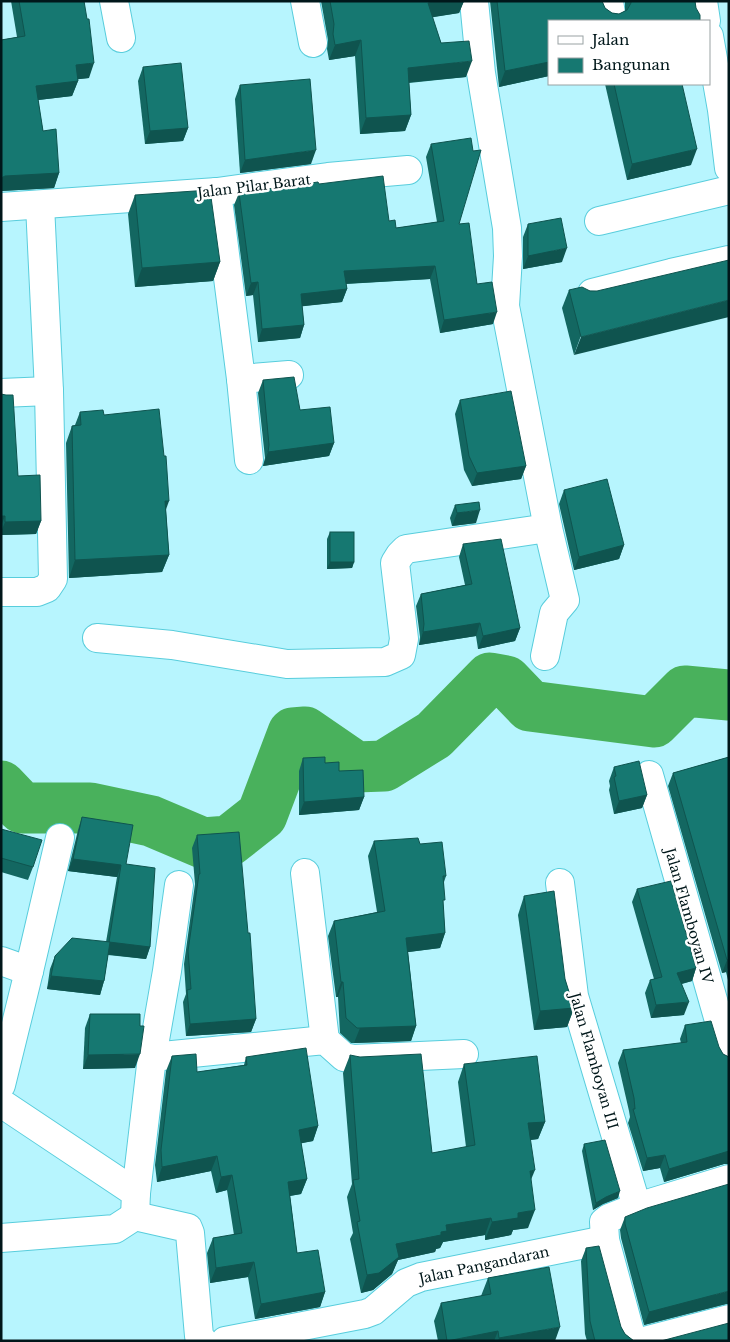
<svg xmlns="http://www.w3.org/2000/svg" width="730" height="1342" viewBox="0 0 730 1342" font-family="'Libre Baskerville',serif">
  <rect width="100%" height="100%" fill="#b7f5fe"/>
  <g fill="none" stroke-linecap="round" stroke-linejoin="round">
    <!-- river -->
    <polyline stroke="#49b15c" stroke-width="51" points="1,786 22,808 90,808 151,821 203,843 229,841 262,815 293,733 305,732 356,767 384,766 434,735 490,678 506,681 530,706 654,722 685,691 729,695"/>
    <defs>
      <g id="minor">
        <polyline points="114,1 121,38"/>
        <polyline points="305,1 313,43"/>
        <polyline points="474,1 481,73 507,228 508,256 505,306 548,528 565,600 554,613 545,656"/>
        <polyline points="609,1 611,14"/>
        <polyline points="703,1 706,21"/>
        <polyline points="709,36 722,110 729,168"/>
        <polyline points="217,192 241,379 249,460"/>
        <polyline points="1,207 217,192 328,177 408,170"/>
        <polyline points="599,221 729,190"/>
        <polyline points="592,293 671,273 729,260"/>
        <polyline points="241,379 289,375"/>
        <polyline points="1,393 49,391"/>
        <polyline points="1,592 37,592 47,588 53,579 49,391 40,205"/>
        <polyline points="97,638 172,645 287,664 385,662 401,655 404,639 395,563 400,555 406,549 548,528"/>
        <polyline points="649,775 729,1056"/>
        <polyline points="305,873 325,1040"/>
        <polyline points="560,883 574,996 637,1207"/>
        <polyline points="1,961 29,971 1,1085"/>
        <polyline points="29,971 60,838"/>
        <polyline points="152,1057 325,1040 344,1057 353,1059 464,1054"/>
        <polyline points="1,1103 136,1193 135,1216"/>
        <polyline points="136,1193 152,1057 167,971 179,885"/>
        <polyline points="135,1216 188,1228 190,1233 199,1336 203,1341"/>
        <polyline points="1,1238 115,1229 135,1216"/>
        <polyline points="225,1341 365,1314 373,1311 406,1283 421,1277 605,1240"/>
        <polyline points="636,1341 631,1336 605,1240 604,1222 609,1218 637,1207 729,1179"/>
        <polyline points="644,1341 729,1319"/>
      </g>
    </defs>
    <!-- minor casing -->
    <use href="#minor" stroke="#58cddc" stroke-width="30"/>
    <!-- minor -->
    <use href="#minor" stroke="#fff" stroke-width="28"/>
  </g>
  <!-- wall -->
  <g fill="#136761">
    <polygon points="11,1 84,1 89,78 78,79 78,81 72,96 38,100 43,131 59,173 54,188 1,191 1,40 17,37"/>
    <polygon points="321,1 464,1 459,13 432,17 441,43 466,77 409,83 411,115 405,131 360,134 355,56 329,60 327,49 328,40"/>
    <polygon points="490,1 602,1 605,8 612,13 619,14 625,11 625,1 695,1 696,8 549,21 549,76 499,87"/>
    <polygon points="143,67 188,128 183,141 145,144 138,81"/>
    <polygon points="605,84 682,84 691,165 627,180"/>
    <polygon points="240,85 311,164 240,173 235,99"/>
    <polygon points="431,144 459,224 477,284 493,324 440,333 430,279 346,284 347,289 342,302 302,306 304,325 300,338 258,342 253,295 246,296 234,205 239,193 319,184 389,221 396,228 437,222 426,157"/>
    <polygon points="135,195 220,262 213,281 135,287 128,214"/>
    <polygon points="528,224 562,262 523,269 523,237"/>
    <polygon points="569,290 597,291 574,355 562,308"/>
    <polygon points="263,380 300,410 334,443 329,456 263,466 265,458 258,393"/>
    <polygon points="1,394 18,476 41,521 36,534 1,535"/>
    <polygon points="460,400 526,466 521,479 472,486 464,470 455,414"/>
    <polygon points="80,412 104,415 166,511 169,555 162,572 69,578 66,443 72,426 75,425"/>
    <polygon points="564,490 624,545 619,559 574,570 559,504"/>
    <polygon points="455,505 476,523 452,526 450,518"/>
    <polygon points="330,532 354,562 352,568 327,569 327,539"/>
    <polygon points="463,544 520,628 515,641 478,649 476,636 419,645 420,637 416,606 421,594 465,585 459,557"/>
    <polygon points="729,757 729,984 726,972 722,973 668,786 673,773"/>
    <polygon points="303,758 325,763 339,771 364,797 359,810 299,815 299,771"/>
    <polygon points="614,767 647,795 642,808 614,814 609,790 610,786 609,781"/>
    <polygon points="82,817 126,864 150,947 146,959 108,955 104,981 100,995 47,989 50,969 55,956 106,942 117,877 68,871 78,830"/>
    <polygon points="1,829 33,867 28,880 1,872"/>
    <polygon points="197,835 256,1019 251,1032 186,1036 183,1002 186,994 184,964 195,884 192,848"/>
    <polygon points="374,841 420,844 446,876 444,882 443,904 445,933 440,948 408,952 416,1026 411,1041 354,1043 351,1043 340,1033 338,997 336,997 328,936 334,921 377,912 368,856"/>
    <polygon points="637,889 696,968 692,981 682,984 684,1015 651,1018 645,993 650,980 654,979 632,902"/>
    <polygon points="524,896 565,979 574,1008 567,1027 534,1030 518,915"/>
    <polygon points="90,1014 135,1068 83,1069 85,1028"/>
    <polygon points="685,1025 719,1047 723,1054 729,1057 729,1164 724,1164 664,1182 660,1168 643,1171 628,1123 630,1117 629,1111 618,1063 623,1050 681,1043 680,1039"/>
    <polygon points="350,1055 432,1153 466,1147 458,1082 464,1064 545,1122 538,1139 530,1140 531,1179 528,1228 513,1230 511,1235 485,1240 485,1235 443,1242 440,1248 436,1249 435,1252 398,1260 392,1274 373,1290 361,1293 350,1239 353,1233 347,1197 352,1184 343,1073"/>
    <polygon points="172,1056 197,1072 244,1065 246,1057 318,1126 313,1141 301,1143 307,1179 301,1194 290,1196 297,1253 325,1292 320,1307 255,1319 248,1277 210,1283 207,1253 213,1238 234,1235 227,1190 216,1193 211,1171 157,1182 155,1165 166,1071"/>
    <polygon points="584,1144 618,1198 603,1204 593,1210 582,1151"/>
    <polygon points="625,1217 726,1304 644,1325 621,1238 620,1230"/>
    <polygon points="586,1248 621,1327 625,1334 634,1341 587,1341 585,1334 581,1261"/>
    <polygon points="488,1278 555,1341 438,1341 434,1321 441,1303 481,1296"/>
  </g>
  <!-- shaded-wall -->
  <g fill="#0f544f">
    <polygon points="440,1 464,1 459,13 422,19 428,3"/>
    <polygon points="361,40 355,56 329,60 335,45"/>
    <polygon points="472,61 466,77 402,83 408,68"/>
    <polygon points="549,62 549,76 499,87 505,71"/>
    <polygon points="94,63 89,78 71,80 76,65"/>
    <polygon points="78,81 72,96 30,101 36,86"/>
    <polygon points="411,115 405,131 360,134 366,118"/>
    <polygon points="188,128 183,141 145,144 150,131"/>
    <polygon points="697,149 691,165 627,180 632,164"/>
    <polygon points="316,150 311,164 240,173 245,160"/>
    <polygon points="59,173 54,188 1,191 1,178 5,176"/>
    <polygon points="567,248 562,262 523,269 528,256"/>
    <polygon points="220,262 213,281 135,287 142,268"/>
    <polygon points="435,266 430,279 340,284 344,271"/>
    <polygon points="258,282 253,295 246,296 251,283"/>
    <polygon points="347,289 342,302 296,307 301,294"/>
    <polygon points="729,300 729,317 574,355 581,337"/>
    <polygon points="497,312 493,324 440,333 444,320"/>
    <polygon points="304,325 300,338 258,342 262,329"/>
    <polygon points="334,443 329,456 263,466 268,452"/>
    <polygon points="526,466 521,479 472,486 477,473"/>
    <polygon points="165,501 169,501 163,518"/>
    <polygon points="480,510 476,523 452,526 457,513"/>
    <polygon points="1,516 5,516 1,526"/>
    <polygon points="41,521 36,534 1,535 1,532 5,522"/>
    <polygon points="624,545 619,559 574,570 579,557"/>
    <polygon points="169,555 162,572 69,578 75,560"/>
    <polygon points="330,562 354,562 352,568 327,569"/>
    <polygon points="480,623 476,636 419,645 423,632"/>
    <polygon points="520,628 515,641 478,649 483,636"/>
    <polygon points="647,795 642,808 614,814 619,801"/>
    <polygon points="364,797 359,810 299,815 304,802"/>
    <polygon points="73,859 121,865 117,877 68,871"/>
    <polygon points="445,933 440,948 401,953 406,938"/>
    <polygon points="109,942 150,947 146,959 104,954"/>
    <polygon points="729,959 729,965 726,972 722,973 727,960"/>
    <polygon points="696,968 692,981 672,986 677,973"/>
    <polygon points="51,976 104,981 100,995 47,989"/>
    <polygon points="341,982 343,982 338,997 336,997"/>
    <polygon points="689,1002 684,1015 651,1018 656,1005"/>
    <polygon points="574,1008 567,1027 534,1030 540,1011"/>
    <polygon points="256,1019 251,1032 186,1036 190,1024"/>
    <polygon points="416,1026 411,1041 354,1043 360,1028"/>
    <polygon points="140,1054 135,1068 83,1069 88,1055"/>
    <polygon points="545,1122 538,1139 522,1141 528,1123"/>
    <polygon points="318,1126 313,1141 293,1145 299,1130"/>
    <polygon points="729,1151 729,1164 724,1164 664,1182 669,1169"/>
    <polygon points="665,1155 660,1168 643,1171 647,1158"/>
    <polygon points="217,1156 211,1171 157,1182 162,1167"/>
    <polygon points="535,1170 528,1187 530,1171"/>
    <polygon points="232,1175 227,1190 216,1193 221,1177"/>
    <polygon points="307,1179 301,1194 283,1197 288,1182"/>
    <polygon points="620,1191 618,1198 603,1204 593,1210 596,1203 606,1197"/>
    <polygon points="535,1210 528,1228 513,1230 511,1235 485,1240 492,1222 518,1213"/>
    <polygon points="491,1218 485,1235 443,1242 440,1248 436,1249 435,1252 398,1260 392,1274 373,1290 361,1293 367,1275 396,1244 441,1232 446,1225"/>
    <polygon points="254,1262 248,1277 210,1283 216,1268"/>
    <polygon points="729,1291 729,1304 726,1304 644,1325 649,1312"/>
    <polygon points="325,1292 320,1307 255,1319 261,1304"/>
    <polygon points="560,1327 555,1341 498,1341 499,1338"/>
    <polygon points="498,1331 494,1341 448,1341"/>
  </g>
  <!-- building -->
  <g fill="#167871" stroke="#0f544f">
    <polygon points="19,1 84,1 87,19 89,19 94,63 76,65 78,81 36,86 43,131 56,129 59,173 5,176 1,178 1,40 25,36"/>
    <polygon points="330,1 440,1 428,3 441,43 469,41 472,61 408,68 411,115 366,118 361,40 335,45 333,34 334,24"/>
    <polygon points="497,1 602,1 605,8 612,13 619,14 627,10 631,3 631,1 695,1 696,8 700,15 700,21 549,21 549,62 505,71"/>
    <polygon points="181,63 188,128 150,131 143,67"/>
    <polygon points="310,79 316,150 245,160 240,85"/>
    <polygon points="614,84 682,84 697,149 632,164"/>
    <polygon points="471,138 473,151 481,150 459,224 469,223 477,284 492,282 497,312 444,320 435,266 344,271 347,289 301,294 304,325 262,329 258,282 251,283 239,193 318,182 319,184 383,176 389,221 395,220 396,228 444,221 431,144"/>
    <polygon points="210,190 220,262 142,268 135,195"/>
    <polygon points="561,218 567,248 528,256 528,224"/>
    <polygon points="729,260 729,300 581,337 569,290 582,287 590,291 597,291"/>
    <polygon points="294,377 300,410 330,407 334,443 268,452 269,445 263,380"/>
    <polygon points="511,391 526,466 477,473 469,456 460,400"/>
    <polygon points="1,394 6,395 13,395 18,476 40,475 41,521 5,522 5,516 1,516"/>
    <polygon points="159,409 164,456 166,456 169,501 165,501 169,555 75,560 72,426 81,425 80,412 103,410 104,415"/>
    <polygon points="607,479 624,545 579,557 564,490"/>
    <polygon points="479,502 480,510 457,513 455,505"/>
    <rect x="330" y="532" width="24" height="30"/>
    <polygon points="501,539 520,628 483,636 480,623 423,632 424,624 421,594 472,584 463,544"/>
    <polygon points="325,757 325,763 339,762 339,771 363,770 364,797 304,802 303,758"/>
    <polygon points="729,757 729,959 727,960 673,773"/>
    <polygon points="639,761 647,795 619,801 614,777 616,776 614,767"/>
    <polygon points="82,817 133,825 126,864 155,868 150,947 109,942 121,865 73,859"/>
    <polygon points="1,829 42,840 33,867 1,858"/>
    <polygon points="239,832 248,933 250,933 256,1019 190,1024 187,990 191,989 188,951 199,874 200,874 197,835"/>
    <polygon points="418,838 420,844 442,842 446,876 443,876 445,900 443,900 445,933 406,938 416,1026 360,1028 357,1028 346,1018 343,982 341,982 334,921 385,911 374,841"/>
    <polygon points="671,881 696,968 677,973 689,1002 656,1005 650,980 662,977 637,889"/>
    <polygon points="554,891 565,979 574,1008 540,1011 524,896"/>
    <polygon points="72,938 110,942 104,981 51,976 55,956"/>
    <polygon points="90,1014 140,1014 140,1026 144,1026 140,1054 88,1055"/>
    <polygon points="711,1021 719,1047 723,1054 729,1057 729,1151 669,1169 665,1155 647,1158 633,1109 635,1109 634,1098 623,1050 687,1042 685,1025"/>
    <polygon points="306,1048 318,1126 299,1130 307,1179 288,1182 297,1253 318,1250 325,1292 261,1304 254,1262 216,1268 213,1238 242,1233 232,1175 221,1177 217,1156 162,1167 161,1150 172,1056 196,1054 197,1072 247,1065 246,1057"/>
    <polygon points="421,1054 432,1153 475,1145 464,1064 537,1056 545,1122 528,1123 535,1170 530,1171 535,1210 518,1213 518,1218 492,1222 491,1218 446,1225 447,1231 441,1232 441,1235 396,1244 399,1257 379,1273 367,1275 357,1222 360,1221 353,1180 359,1179 350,1055 360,1057"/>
    <polygon points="605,1140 620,1191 606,1197 596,1203 584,1144"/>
    <polygon points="729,1184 729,1291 649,1312 625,1224 625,1217 647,1208"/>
    <polygon points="599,1246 621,1327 625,1334 634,1341 595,1341 590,1321 586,1248"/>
    <polygon points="549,1267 560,1327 499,1338 498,1331 447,1341 441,1303 491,1294 488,1278"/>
    <polygon points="729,1323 729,1341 661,1341"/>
  </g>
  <g text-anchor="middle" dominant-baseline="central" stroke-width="5" stroke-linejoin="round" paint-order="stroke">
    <!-- street labels -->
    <g font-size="14" fill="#00171a" stroke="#fff">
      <text transform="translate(254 186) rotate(-7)">Jalan Pilar Barat</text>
      <text transform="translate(689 916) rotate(74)">Jalan Flamboyan IV</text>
      <text transform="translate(594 1061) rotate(74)">Jalan Flamboyan III</text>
      <text transform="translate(484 1265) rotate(-12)">Jalan Pangandaran</text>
    </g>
  </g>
  <!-- border -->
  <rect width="730" height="1342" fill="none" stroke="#00171a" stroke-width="5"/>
  <!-- legend -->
  <rect x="548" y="20" width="162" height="65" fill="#ffffff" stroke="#99a2a3"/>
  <rect x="558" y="36" width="25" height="8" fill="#ffffff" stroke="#99a2a3"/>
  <text x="592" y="45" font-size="15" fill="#00171a">Jalan</text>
  <rect x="558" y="58" width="25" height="15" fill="#167871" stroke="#99a2a3"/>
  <text x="592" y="70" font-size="15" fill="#00171a">Bangunan</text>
</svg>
